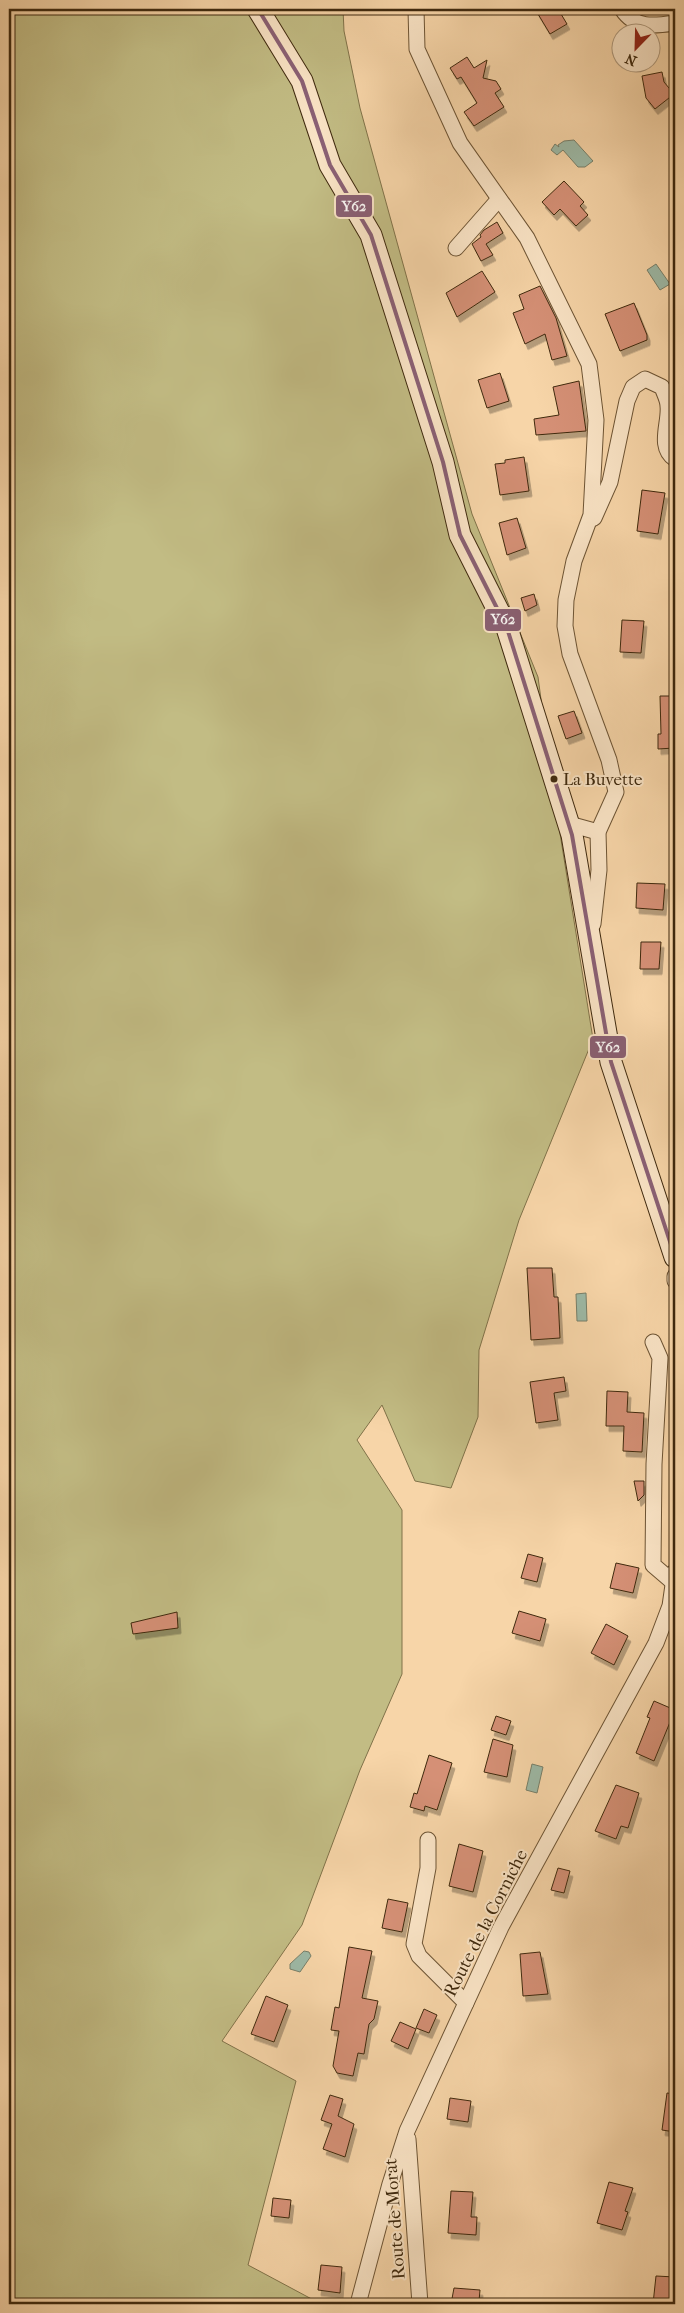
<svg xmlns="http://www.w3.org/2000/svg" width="684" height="2313" viewBox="0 0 684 2313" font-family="'IM FELL French Canon',serif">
  <defs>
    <filter id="shadow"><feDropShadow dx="3" dy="5.5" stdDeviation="0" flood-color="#0004"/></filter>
  </defs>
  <rect width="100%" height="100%" fill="#f7d5a8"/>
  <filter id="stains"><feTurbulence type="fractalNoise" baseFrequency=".004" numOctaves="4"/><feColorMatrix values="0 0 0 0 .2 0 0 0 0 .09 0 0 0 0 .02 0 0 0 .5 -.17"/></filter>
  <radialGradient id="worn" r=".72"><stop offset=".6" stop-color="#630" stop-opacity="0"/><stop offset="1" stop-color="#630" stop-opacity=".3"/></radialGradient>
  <!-- green -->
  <polygon fill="#c2bc84" stroke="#807249" points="9,9 343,9 344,31 360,108 472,514 538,677 554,796 593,1039 519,1220 479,1350 478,1417 451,1488 415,1481 382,1405 357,1440 402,1510 402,1674 360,1770 302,1925 222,2041 296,2081 248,2265 321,2304 9,2304"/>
  <!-- water -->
  <g fill="#9db9a6" stroke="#777f69">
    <polygon points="574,140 593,161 585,167 578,167 563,150 557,155 551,150 555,144 559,147 558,145 564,141"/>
    <polygon points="656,264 670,284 660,290 647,270"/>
    <polygon points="586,1293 587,1321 577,1321 576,1294"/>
    <polygon points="532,1764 543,1767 537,1793 526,1790"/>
    <polygon points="304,1951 309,1952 311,1956 300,1972 290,1969 290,1964"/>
  </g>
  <!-- building -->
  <g fill="#d59076" stroke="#3f290e" filter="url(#shadow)">
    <polygon points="535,9 558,9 567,24 550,34"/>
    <polygon points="467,57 474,68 487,60 483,78 496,81 501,89 495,93 504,107 474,126 464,112 477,103 461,77 457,79 450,68"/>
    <polygon points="662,72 664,82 674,94 655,109 646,98 642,76"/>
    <polygon points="564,181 584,202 580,206 588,215 576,226 560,209 554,215 542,202"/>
    <polygon points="497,222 503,233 486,244 493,255 481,261 472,244 481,237 480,235 484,230"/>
    <polygon points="482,271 495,292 457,317 446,293"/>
    <polygon points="540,286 556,318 567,356 552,360 545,334 525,344 513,313 524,309 519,295"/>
    <polygon points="634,303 647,335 647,340 620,351 605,314"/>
    <polygon points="500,373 509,401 487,408 478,380"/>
    <polygon points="579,381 586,431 536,435 534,419 559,415 553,387"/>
    <polygon points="524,457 529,491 500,495 495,464 505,463 505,460"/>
    <polygon points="642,490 665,493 658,534 637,531"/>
    <polygon points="517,518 526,548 507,555 499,523"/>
    <polygon points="534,594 537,605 525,611 521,598"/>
    <polygon points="622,620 644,621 641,653 620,652"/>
    <polygon points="660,696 675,696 674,748 658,749 658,734 661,734"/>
    <polygon points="574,711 582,733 566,739 558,716"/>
    <polygon points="637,883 665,884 663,910 636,908"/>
    <polygon points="641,942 661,942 659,969 640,969"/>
    <polygon points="527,1268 552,1268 554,1297 558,1297 560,1338 531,1340"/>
    <polygon points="564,1377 566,1391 554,1393 558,1420 536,1423 530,1382"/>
    <polygon points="607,1391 628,1392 627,1412 644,1413 642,1452 623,1451 624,1426 606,1426"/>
    <polygon points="634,1481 644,1481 644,1495 638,1501"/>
    <polygon points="528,1554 543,1558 537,1582 521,1578"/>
    <polygon points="616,1563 639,1568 633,1593 610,1588"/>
    <polygon points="519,1611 546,1619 540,1641 512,1633"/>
    <polygon points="177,1612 178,1628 133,1634 131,1623"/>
    <polygon points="606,1624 628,1636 614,1665 591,1653"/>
    <polygon points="654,1701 675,1710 654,1761 636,1753 650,1718 647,1717"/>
    <polygon points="496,1716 511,1721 506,1735 491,1730"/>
    <polygon points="493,1739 513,1745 507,1777 484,1772"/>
    <polygon points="429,1755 452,1763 437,1810 425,1806 424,1811 410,1807 414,1793 417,1794"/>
    <polygon points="616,1785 639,1793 628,1828 621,1826 616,1839 595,1831"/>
    <polygon points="459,1844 483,1851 473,1892 449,1886"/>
    <polygon points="558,1868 570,1871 564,1893 551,1890"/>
    <polygon points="388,1899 408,1903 402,1932 382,1928"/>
    <polygon points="349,1947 372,1951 362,1998 378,2001 374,2019 369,2024 364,2054 358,2053 353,2076 337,2073 333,2066 339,2031 331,2030 335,2007 339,2008"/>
    <polygon points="540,1952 548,1994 523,1996 520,1954"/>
    <polygon points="266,1996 288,2005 274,2042 251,2034"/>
    <polygon points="424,2009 437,2015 429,2033 416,2028"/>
    <polygon points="400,2022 416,2029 408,2049 391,2041"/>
    <polygon points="667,2093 675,2094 675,2132 662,2130"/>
    <polygon points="330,2095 343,2099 338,2116 354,2124 345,2157 323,2149 332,2124 321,2120"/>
    <polygon points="450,2098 471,2101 468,2122 447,2119"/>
    <polygon points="609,2182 633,2188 625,2211 628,2212 622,2230 597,2223"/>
    <polygon points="451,2191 473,2192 471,2217 477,2217 476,2235 448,2233"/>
    <polygon points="273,2198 291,2200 289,2218 271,2216"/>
    <polygon points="321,2265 342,2267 340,2293 318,2290"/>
    <polygon points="656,2276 675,2277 675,2294 671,2294 670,2304 653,2304"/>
    <polygon points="454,2288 480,2290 479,2301 476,2304 451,2304"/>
  </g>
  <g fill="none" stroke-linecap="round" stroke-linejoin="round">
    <defs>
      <g id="street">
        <polyline points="416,9 417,49 460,143 527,238 589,364 596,420 591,515 574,561 566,600 565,626 570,654 609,760 616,792 598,832 599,870 593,924"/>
        <path d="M622 9C635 29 654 26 675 23"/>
        <polyline points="456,248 499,199"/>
        <path d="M594 518 610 482 627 401 633 387 645 379 662 387C664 393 668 400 668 406 670 423 657 447 675 459"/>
        <polyline points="569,824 598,832"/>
        <polyline points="675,1276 675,1281"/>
        <polyline points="653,1342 660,1358 654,1464 653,1565 674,1583"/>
        <polyline points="428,1840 428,1868 414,1944 419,1956 466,2003"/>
        <polyline points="408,2139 420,2304"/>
        <polyline points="358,2304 390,2184 407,2131 501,1927 656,1643 670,1606 675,1571"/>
      </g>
      <polyline id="secondary" points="258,9 302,81 330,165 371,235 443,462 460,535 507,628 572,835 611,1062 675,1257"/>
    </defs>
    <!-- street casing -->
    <use href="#street" stroke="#6d5434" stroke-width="17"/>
    <!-- secondary casing -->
    <use href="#secondary" stroke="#3f290e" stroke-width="23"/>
    <!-- street -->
    <use href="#street" stroke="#fae4c6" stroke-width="15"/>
    <!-- secondary -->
    <use href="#secondary" stroke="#fae4c6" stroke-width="21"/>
    <defs>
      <polyline id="bus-1" points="258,9 302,81 330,165 371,235 443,462 460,535 507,628 572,835 611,1062 675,1257"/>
    </defs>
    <!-- bus-1 casing -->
    <use href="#bus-1" stroke="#fae4c6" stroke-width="8"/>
    <!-- bus-1 -->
    <use href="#bus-1" stroke="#8a6075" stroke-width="4"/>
  </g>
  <!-- markers -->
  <circle fill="#3f290e" stroke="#fae4c6" stroke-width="2" cx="554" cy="779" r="4.5"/>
  <g text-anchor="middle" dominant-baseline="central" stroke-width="4" stroke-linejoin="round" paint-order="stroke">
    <!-- bus labels -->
    <g font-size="17" fill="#3f290e" stroke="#fae4c6" text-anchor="start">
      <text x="563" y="779">La Buvette</text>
    </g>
    <!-- street labels -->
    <g font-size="18" fill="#3f290e" stroke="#fae4c6">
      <text transform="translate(486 1923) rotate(-63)">Route de la Corniche</text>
      <text transform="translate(395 2219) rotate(-94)">Route de Morat</text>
    </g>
  </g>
  <g stroke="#fae4c6" stroke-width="2">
    <rect x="335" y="194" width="38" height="24" rx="5" fill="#8a6075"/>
    <rect x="484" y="608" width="38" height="24" rx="5" fill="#8a6075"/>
    <rect x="589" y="1035" width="38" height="24" rx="5" fill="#8a6075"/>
  </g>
  <g font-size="14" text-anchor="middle" font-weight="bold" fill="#fff">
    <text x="354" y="211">Y62</text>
    <text x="503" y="624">Y62</text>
    <text x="608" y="1052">Y62</text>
  </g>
  <!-- margin -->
  <rect width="684" height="2313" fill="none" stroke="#f7d5a8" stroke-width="30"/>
  <rect x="10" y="10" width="664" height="2293" fill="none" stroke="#3f290e" stroke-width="2.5"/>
  <rect x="15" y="15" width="654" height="2283" fill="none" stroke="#3f290e"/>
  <!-- north arrow -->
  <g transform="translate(636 48) rotate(203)"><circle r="24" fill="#fae4c6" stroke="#af997c"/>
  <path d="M0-4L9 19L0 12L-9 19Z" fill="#8f2418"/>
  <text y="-8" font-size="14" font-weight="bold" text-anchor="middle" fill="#3f290e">N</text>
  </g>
  <rect width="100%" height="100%" filter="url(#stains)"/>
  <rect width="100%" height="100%" fill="url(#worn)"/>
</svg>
